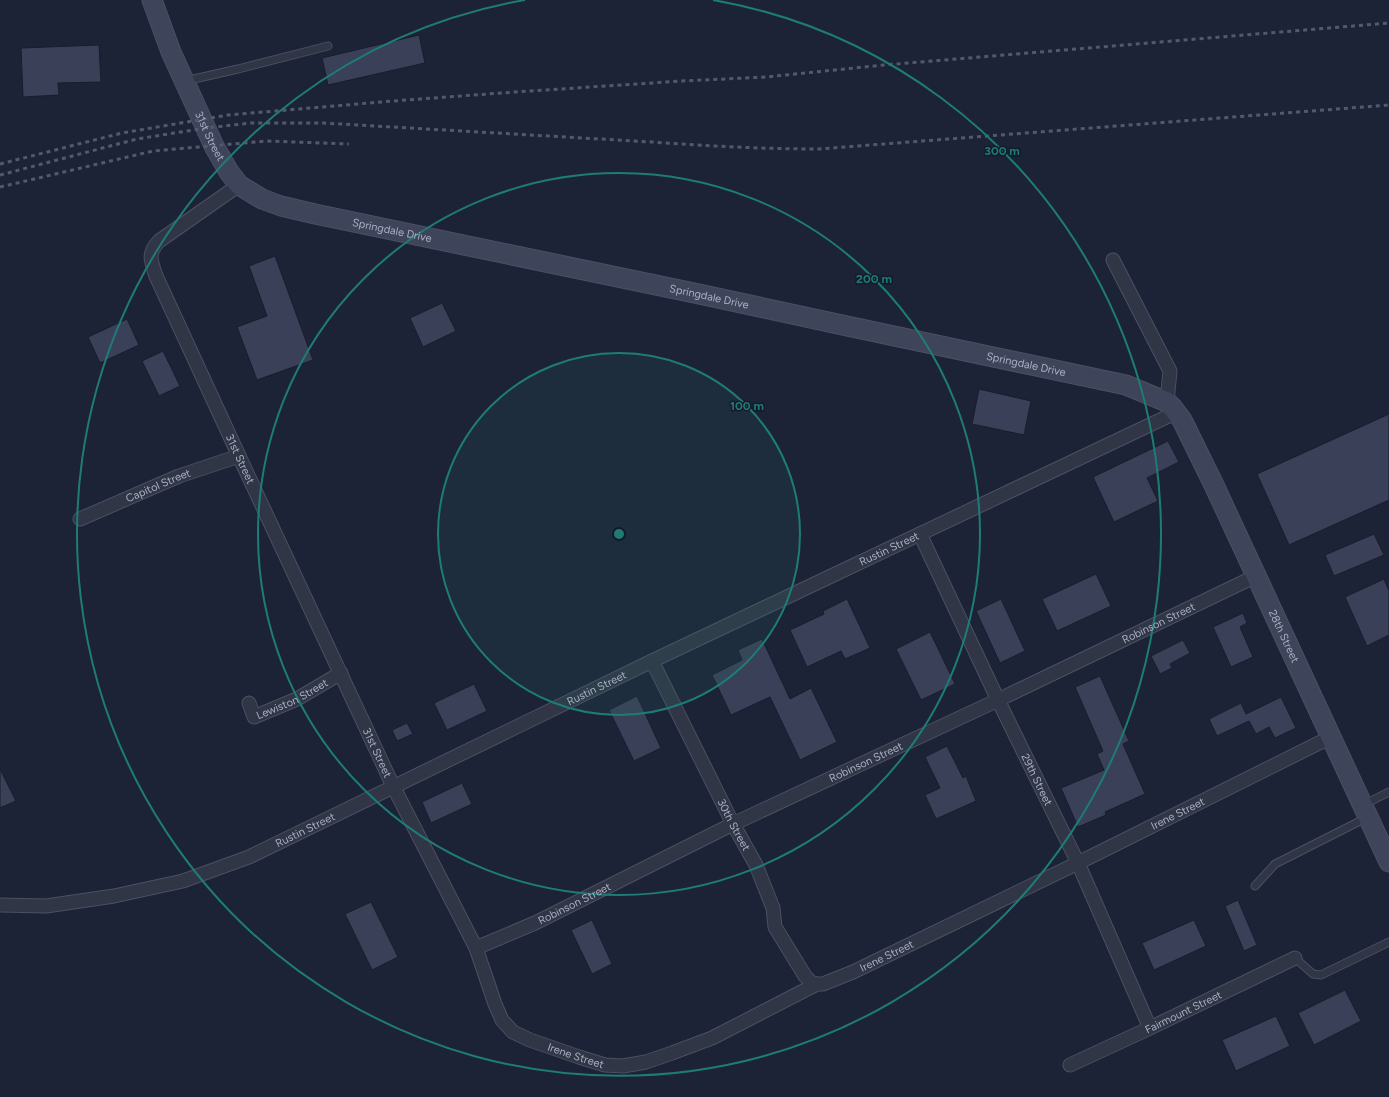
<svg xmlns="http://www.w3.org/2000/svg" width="1389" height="1097" viewBox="0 0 1389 1097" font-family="Figtree,sans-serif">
  <rect width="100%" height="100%" fill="#1d2336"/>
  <!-- building -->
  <g fill="#394057" stroke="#181d2d">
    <polygon points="419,35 425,63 328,85 322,58"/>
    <polygon points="99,45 101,82 58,83 59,95 23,97 21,48"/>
    <polygon points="275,256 313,360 257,380 237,327 267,316 249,266"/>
    <polygon points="442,303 456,331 423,347 410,318"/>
    <polygon points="127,319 139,345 100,363 88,337"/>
    <polygon points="163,351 180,386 159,396 142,361"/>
    <polygon points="979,389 1031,401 1024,435 972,424"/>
    <polygon points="1389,414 1389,500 1289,545 1257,474"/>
    <polygon points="1168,441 1179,462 1147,478 1158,501 1114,522 1093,477"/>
    <polygon points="1374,534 1384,555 1334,576 1325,555"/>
    <polygon points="1096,574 1111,606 1057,631 1042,599"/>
    <polygon points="1384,579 1389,591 1389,635 1367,646 1345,597"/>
    <polygon points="847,599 870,648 845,659 841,651 807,667 790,630 824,614 823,611"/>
    <polygon points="1001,599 1025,651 1000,663 976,611"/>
    <polygon points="1243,613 1247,623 1240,627 1253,657 1231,667 1213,627"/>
    <polygon points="930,632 955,684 921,700 896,649"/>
    <polygon points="762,639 790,699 811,688 837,742 800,760 770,697 731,715 712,675 742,660 738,650"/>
    <polygon points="1183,640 1190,653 1170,664 1172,668 1160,674 1151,656"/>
    <polygon points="1100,676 1129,741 1123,744 1145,794 1105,812 1106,815 1078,827 1061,788 1104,770 1097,754 1103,751 1075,687"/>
    <polygon points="474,684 487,711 447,730 434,703"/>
    <polygon points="637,696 661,748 634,761 609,710"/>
    <polygon points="1281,697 1296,728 1275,738 1269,727 1256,734 1249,721 1217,736 1209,719 1241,703 1246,714"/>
    <polygon points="407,723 413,734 397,741 392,730"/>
    <polygon points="947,746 963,778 966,776 976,801 936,819 925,795 940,788 925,757"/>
    <polygon points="0,769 16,801 0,808"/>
    <polygon points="462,783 472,804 431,823 422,802"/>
    <polygon points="1238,900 1257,945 1244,951 1225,906"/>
    <polygon points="371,902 398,957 372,970 345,914"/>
    <polygon points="592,920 612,964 592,974 571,930"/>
    <polygon points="1194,920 1206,946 1154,970 1142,943"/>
    <polygon points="1345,990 1361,1021 1314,1045 1298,1013"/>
    <polygon points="1276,1016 1290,1046 1236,1071 1222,1040"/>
  </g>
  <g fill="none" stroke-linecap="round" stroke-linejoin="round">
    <defs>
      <g id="lane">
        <polyline points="185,81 238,69 328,46"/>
        <polyline points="1363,805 1389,792"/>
        <polyline points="1255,886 1275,864 1368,817"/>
        <polyline points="1295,958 1313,974 1321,975 1389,942"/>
      </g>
      <g id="street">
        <path id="s1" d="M239 185 159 241C147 254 151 261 156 276L239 456 393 786 476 948 495 1004 502 1020 513 1032 530 1040 579 1057 605 1065 623 1066 646 1062 672 1053 712 1038 817 984H823L853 972 1078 863 1331 737"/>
        <polyline points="1113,260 1170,371 1167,402"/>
        <path id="s2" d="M80 519 179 476 239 456"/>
        <path id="s3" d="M920 534 998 700 1078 863 1150 1028"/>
        <path id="s4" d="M652 661 733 824 756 865 773 908 775 927 805 976 812 983 817 984"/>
        <path id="s5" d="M249 703 254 717 297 699 341 673"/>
        <path id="s6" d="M0 905 46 906 114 896 183 881 249 857 652 661 1177 412"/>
        <path id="s7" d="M476 948 535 923 733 824 998 700 1256 576"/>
        <path id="s8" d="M1070 1065 1150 1028 1295 958"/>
      </g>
      <g id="secondary">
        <path id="s9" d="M152 0 171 52 214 146 229 172 239 185 262 199 281 206 315 214 699 294 847 326 1126 385 1167 402 1173 408 1182 420 1213 483 1389 862"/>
      </g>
    </defs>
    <!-- lane casing -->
    <use href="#lane" stroke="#4b5062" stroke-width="9"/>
    <!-- street casing -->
    <use href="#street" stroke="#4b5062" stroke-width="15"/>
    <!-- secondary casing -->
    <use href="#secondary" stroke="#4b5062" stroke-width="21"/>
    <!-- lane -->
    <use href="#lane" stroke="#303646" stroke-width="7"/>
    <!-- street -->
    <use href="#street" stroke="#303646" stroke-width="13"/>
    <!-- secondary -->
    <use href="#secondary" stroke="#3e445a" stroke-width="19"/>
    <!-- rail -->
    <g stroke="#52596e" stroke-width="3" stroke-dasharray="4 4" stroke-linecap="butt">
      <polyline points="0,164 122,133 228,115 393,101 515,92 682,81 766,77 884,65 1389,23"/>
      <path d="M0 175 137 139 206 128 251 123H323L652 142C708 146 763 149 819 149L1389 105"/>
      <polyline points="0,187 153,151 267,141 349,144"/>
    </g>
  </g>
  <!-- distance rings -->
  <circle cx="619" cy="534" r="181" fill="#1e7c77" fill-opacity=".12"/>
  <g fill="none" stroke="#1e7c77" stroke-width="2">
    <circle cx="619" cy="534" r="181"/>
    <circle cx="619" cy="534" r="361"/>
    <path d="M713 0A542 542 0 1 1 525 0"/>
  </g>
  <g text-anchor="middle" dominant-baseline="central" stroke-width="3" stroke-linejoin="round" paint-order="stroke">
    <!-- street labels -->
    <g font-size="11" fill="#aaafc4" stroke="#161b2a">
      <text stroke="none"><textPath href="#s9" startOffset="148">31st Street</textPath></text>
      <text stroke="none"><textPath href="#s9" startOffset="366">Springdale Drive</textPath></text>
      <text stroke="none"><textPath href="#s9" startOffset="690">Springdale Drive</textPath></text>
      <text stroke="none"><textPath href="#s9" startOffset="1014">Springdale Drive</textPath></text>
      <text stroke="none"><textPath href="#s1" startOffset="337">31st Street</textPath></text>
      <text stroke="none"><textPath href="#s2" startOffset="85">Capitol Street</textPath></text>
      <text stroke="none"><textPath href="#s6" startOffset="966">Rustin Street</textPath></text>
      <text stroke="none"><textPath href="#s7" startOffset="756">Robinson Street</textPath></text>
      <text stroke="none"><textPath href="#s9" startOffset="1423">28th Street</textPath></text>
      <text stroke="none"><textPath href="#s6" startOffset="642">Rustin Street</textPath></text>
      <text stroke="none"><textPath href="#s5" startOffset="57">Lewiston Street</textPath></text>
      <text stroke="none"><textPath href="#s1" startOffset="661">31st Street</textPath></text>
      <text stroke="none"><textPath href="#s7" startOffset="432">Robinson Street</textPath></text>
      <text stroke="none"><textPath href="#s3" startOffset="272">29th Street</textPath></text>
      <text stroke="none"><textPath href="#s1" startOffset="1700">Irene Street</textPath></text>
      <text stroke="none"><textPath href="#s4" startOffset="183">30th Street</textPath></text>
      <text stroke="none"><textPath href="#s6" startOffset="318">Rustin Street</textPath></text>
      <text stroke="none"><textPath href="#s7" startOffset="108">Robinson Street</textPath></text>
      <text stroke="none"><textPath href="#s1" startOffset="1376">Irene Street</textPath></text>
      <text stroke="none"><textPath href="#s8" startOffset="125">Fairmount Street</textPath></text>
      <text stroke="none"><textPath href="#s1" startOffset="1040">Irene Street</textPath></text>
    </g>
  </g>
  <circle cx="619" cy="534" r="6" fill="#1e7c77" stroke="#161b2a" stroke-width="2"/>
  <g font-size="12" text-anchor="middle" font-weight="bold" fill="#1e7c77" stroke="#161b2a" stroke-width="3" stroke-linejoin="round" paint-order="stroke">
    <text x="1002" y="155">300 m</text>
    <text x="874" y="283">200 m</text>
    <text x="747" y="410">100 m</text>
  </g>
</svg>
